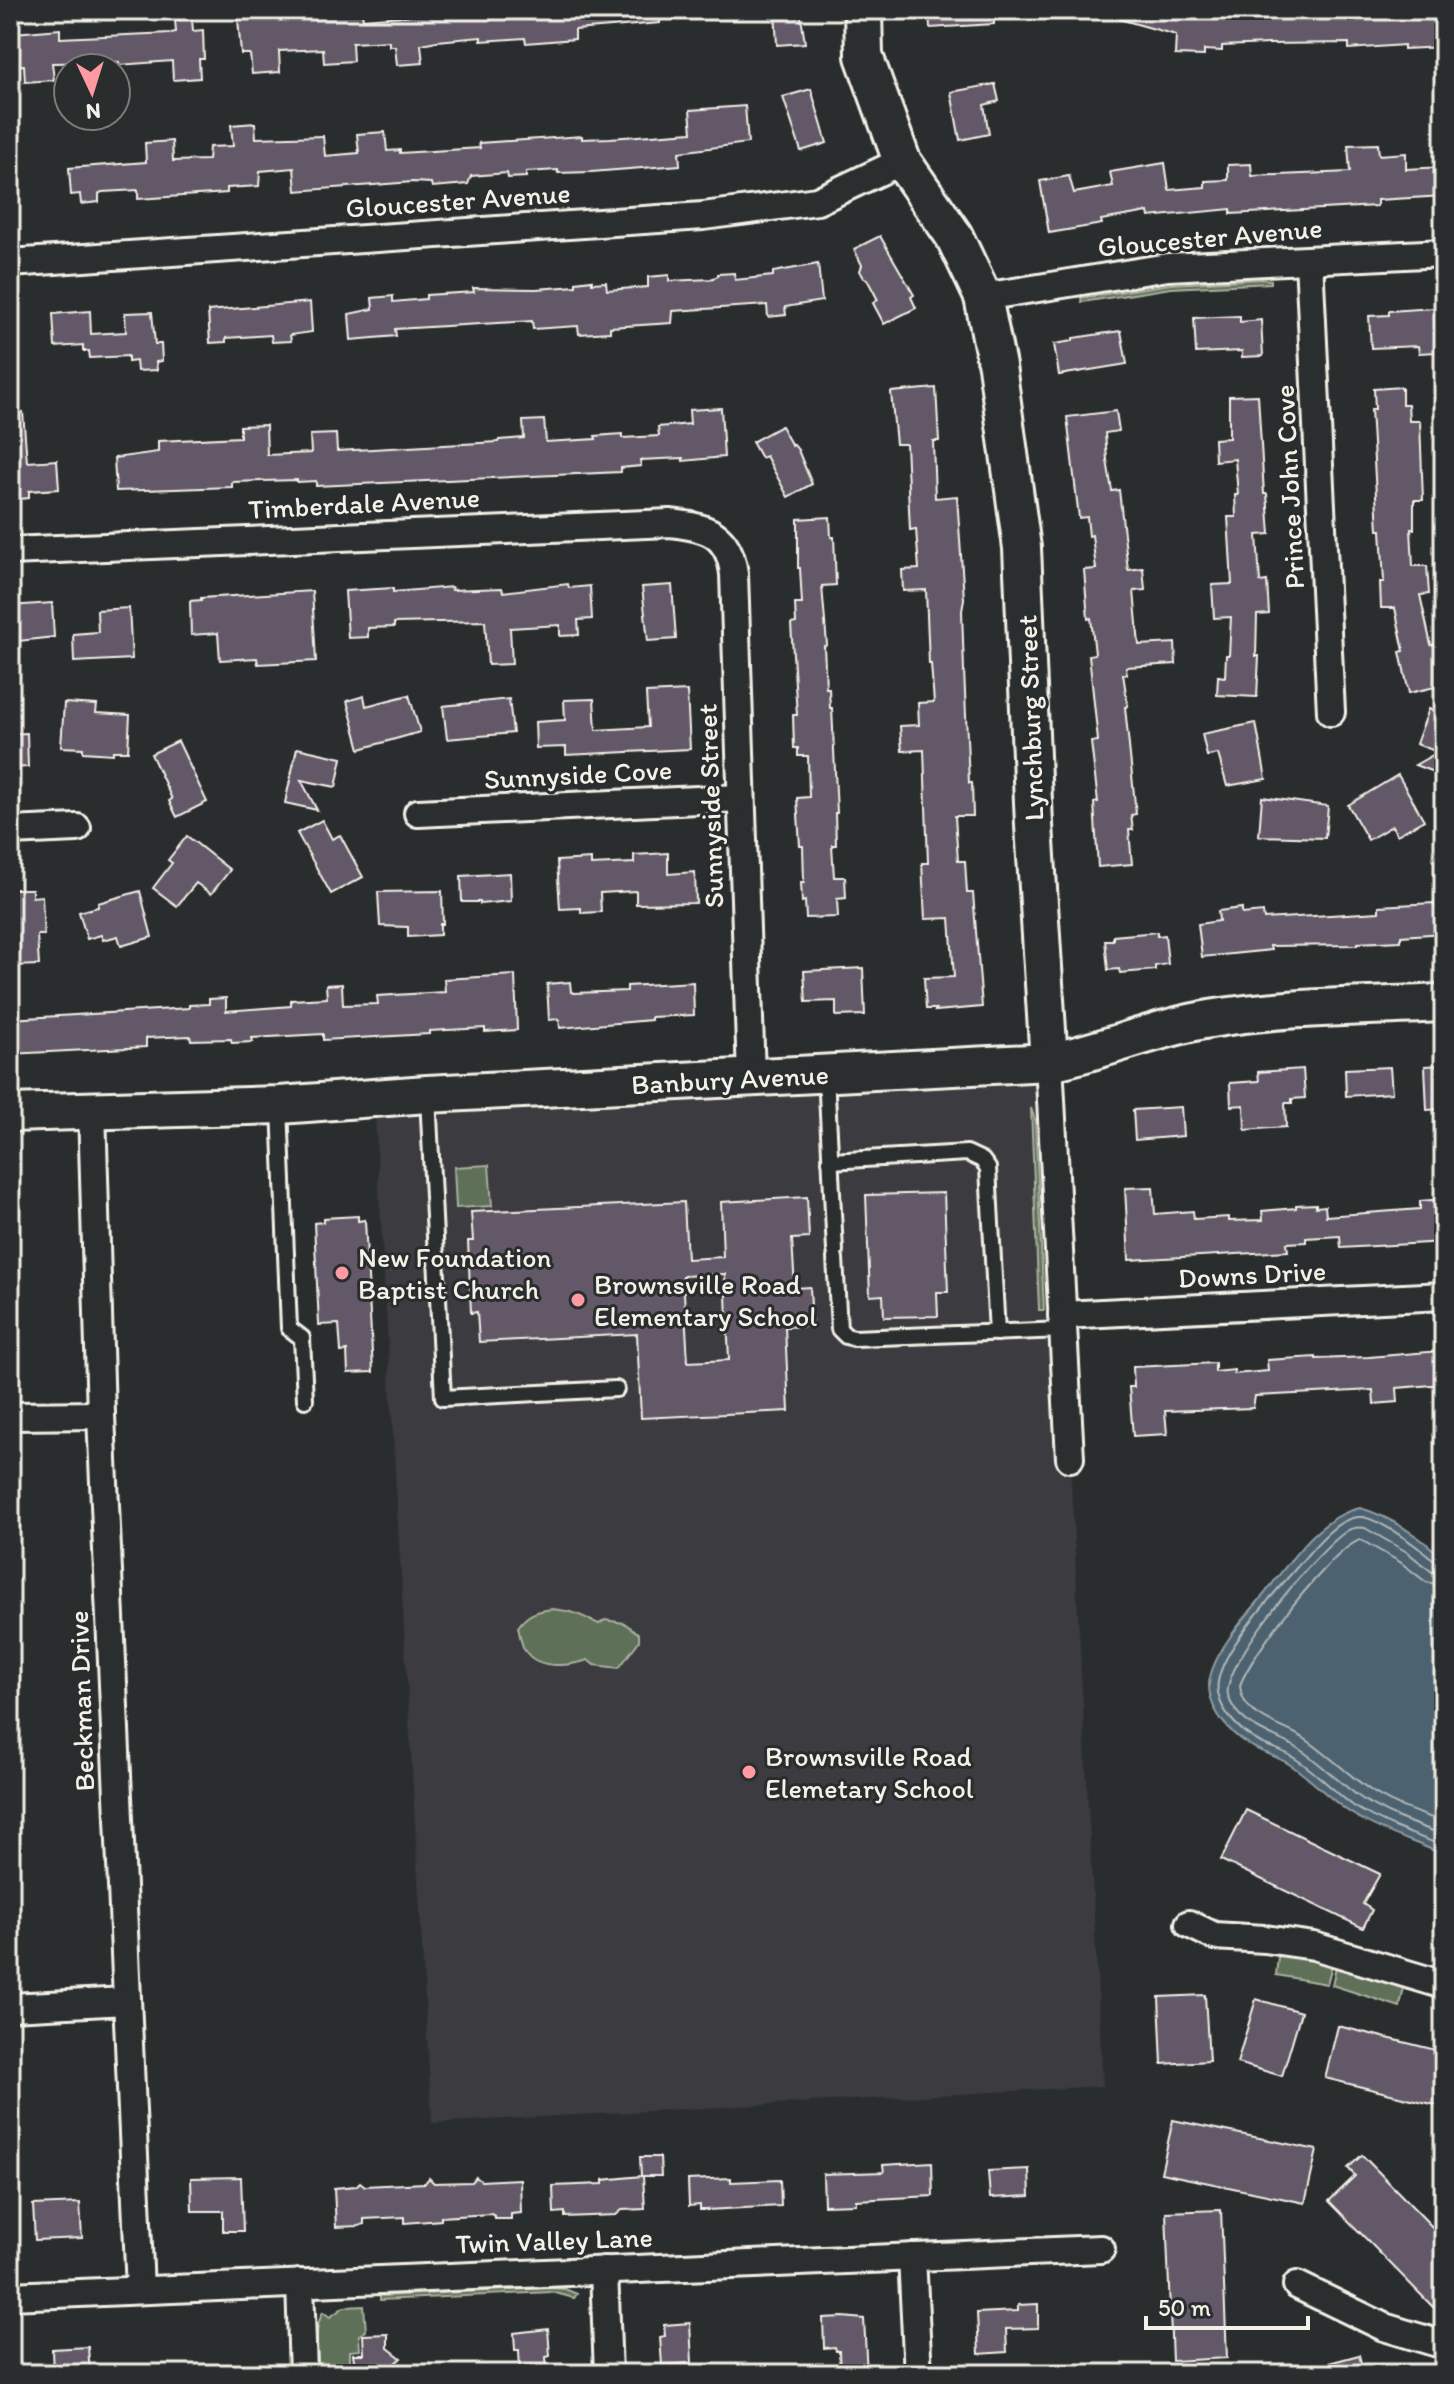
<svg xmlns="http://www.w3.org/2000/svg" width="1454" height="2384" viewBox="0 0 1454 2384" font-family="Itim,sans-serif">
  <rect width="100%" height="100%" fill="#2a2d2e"/>
  <filter id="ink" filterUnits="userSpaceOnUse"><feTurbulence type="fractalNoise" baseFrequency=".0125" numOctaves="2"/><feDisplacementMap in="SourceGraphic" scale="16" xChannelSelector="R" yChannelSelector="G"/><feConvolveMatrix kernelMatrix="1 2 1 2 8 2 1 2 1" color-interpolation-filters="sRGB"/></filter>
  <g filter="url(#ink)">
    <!-- built -->
    <polygon fill="#3b3a3f" points="1049,1062 1103,2086 432,2123 374,1100"/>
    <!-- green -->
    <g fill="#5f7059" stroke="#aab0a0" stroke-width="2">
      <polygon points="1262,279 1271,280 1271,283 1171,288 1082,302 1081,298 1171,284"/>
      <polygon points="1031,1108 1035,1120 1044,1310 1039,1310"/>
      <polygon points="489,1165 492,1206 456,1208 454,1167"/>
      <path d="M552 1609C574 1611 580 1615 599 1624L605 1620 624 1623 639 1634V1641L619 1668 594 1665 588 1660C570 1666 539 1670 526 1652 521 1646 520 1635 518 1627 527 1614 536 1611 552 1609Z"/>
      <polygon points="1282,1954 1332,1965 1327,1984 1276,1975 1278,1957"/>
      <polygon points="1336,1966 1404,1987 1400,2007 1332,1985"/>
      <polygon points="551,2288 565,2289 577,2294 574,2298 552,2292 380,2300 380,2296"/>
      <path d="M364 2306 366 2331 359 2335 360 2350 350 2351V2371L319 2372C318 2353 313 2329 323 2312L330 2317 344 2307Z"/>
    </g>
    <!-- water -->
    <path fill="#4d6270" stroke="#909ba0" stroke-width="2" d="M1360 1508C1390 1516 1422 1538 1444 1559V1855C1414 1841 1383 1833 1354 1815 1332 1802 1314 1781 1292 1766 1282 1759 1270 1755 1259 1750 1235 1740 1209 1713 1209 1685 1210 1657 1244 1618 1262 1597 1288 1565 1317 1517 1360 1508Z"/>
    <g fill="none" stroke-linecap="round" stroke-linejoin="round">
      <!-- shore -->
      <g stroke="#b1b8b8" stroke-width="2">
        <path d="M1444 1564C1435 1563 1431 1557 1424 1552 1411 1542 1377 1518 1361 1517 1336 1515 1307 1556 1292 1573 1271 1597 1222 1650 1218 1682 1214 1707 1240 1732 1261 1743 1272 1748 1284 1751 1294 1758 1316 1771 1334 1792 1355 1807 1383 1824 1414 1835 1444 1846"/>
        <path d="M1444 1574 1432 1572 1407 1552 1365 1528C1358 1527 1353 1527 1347 1531 1320 1547 1221 1665 1228 1695 1236 1726 1275 1735 1299 1749 1321 1763 1339 1783 1361 1798 1386 1815 1416 1825 1444 1835"/>
        <path d="M1444 1586 1426 1582 1400 1562 1361 1540C1336 1544 1247 1659 1240 1686 1242 1719 1286 1725 1308 1741 1328 1755 1346 1772 1366 1787 1388 1804 1418 1813 1444 1822"/>
      </g>
    </g>
    <!-- building -->
    <g fill="#625868" stroke="#f4f1e8" stroke-width="2" fill-rule="evenodd">
      <polygon points="345,10 362,13 363,19 483,10 660,10 660,23 575,30 575,39 526,43 525,38 481,41 481,37 437,41 421,44 423,63 397,65 395,46 389,46 389,41 352,43 353,61 324,63 323,49 279,51 280,72 252,74 250,54 241,54 238,19 311,16 311,12"/>
      <polygon points="775,10 800,10 805,43 777,45"/>
      <polygon points="929,10 994,10 994,24 930,28"/>
      <polygon points="1106,10 1227,10 1270,13 1270,10 1442,11 1444,47 1404,49 1404,45 1349,49 1349,43 1269,44 1222,46 1222,51 1204,50 1204,56 1175,55 1176,35 1105,15"/>
      <polygon points="192,19 193,31 203,30 204,59 199,59 200,78 173,80 172,61 119,65 119,62 52,63 54,80 25,82 24,65 11,66 10,36 14,36 14,33 60,29 60,38 171,33 176,32 175,20"/>
      <polygon points="995,84 999,101 984,105 989,134 960,140 951,92"/>
      <polygon points="811,89 827,143 801,151 783,97"/>
      <polygon points="745,106 748,143 679,152 680,165 591,172 558,173 558,170 526,172 526,177 508,178 507,173 471,176 468,184 432,187 431,183 413,182 296,191 294,168 260,171 259,186 227,188 227,193 138,199 138,190 102,192 99,194 99,202 81,204 80,194 71,195 69,168 146,162 145,143 172,141 173,161 208,160 209,147 233,146 231,125 255,123 256,138 323,136 325,156 359,153 357,134 385,132 387,151 400,150 400,153 480,148 479,143 582,136 582,139 610,138 692,132 690,110"/>
      <polygon points="1378,144 1379,155 1406,153 1406,169 1444,167 1444,196 1377,200 1377,206 1231,214 1231,209 1149,217 1148,212 1101,220 1102,224 1049,233 1040,181 1069,176 1074,193 1113,186 1110,172 1165,163 1169,190 1205,187 1205,181 1228,180 1228,165 1251,164 1252,176 1350,172 1348,145"/>
      <polygon points="880,236 914,295 911,297 916,308 884,324 873,303 878,300 867,279 864,278 860,271 862,265 854,249"/>
      <polygon points="818,264 822,301 785,307 786,315 768,317 767,305 673,311 672,323 610,327 610,332 579,334 578,326 533,329 532,321 395,329 396,336 351,340 349,314 373,309 372,298 393,296 393,302 426,299 426,295 474,292 473,288 536,289 576,286 576,282 592,280 592,283 606,282 607,290 648,287 648,277 669,275 669,281 711,279 718,276 718,274 734,273 735,280 773,276 773,272"/>
      <polygon points="310,302 312,332 290,335 291,341 272,342 271,335 226,338 226,342 210,343 208,311"/>
      <polygon points="1434,308 1436,352 1419,353 1418,346 1371,348 1369,316 1389,315 1389,311"/>
      <polygon points="90,311 91,334 126,332 125,313 152,312 155,344 161,344 162,361 156,362 157,370 137,371 136,361 128,362 128,356 90,358 89,351 83,351 83,345 55,347 53,314"/>
      <polygon points="1240,316 1240,322 1261,320 1263,356 1242,357 1242,351 1196,353 1194,318"/>
      <polygon points="1121,331 1127,364 1059,375 1054,344 1073,341 1073,338"/>
      <polygon points="1402,387 1402,404 1408,404 1409,421 1420,421 1423,500 1414,500 1414,529 1411,529 1413,566 1427,566 1429,594 1420,595 1431,645 1444,643 1444,685 1409,693 1400,652 1404,651 1395,608 1381,608 1380,582 1384,582 1381,530 1378,530 1371,409 1375,409 1374,389"/>
      <polygon points="936,388 939,441 933,441 935,498 957,496 964,599 962,611 964,670 969,783 972,783 973,816 955,816 958,861 965,861 967,893 973,893 982,1007 935,1011 936,1009 926,1009 924,978 954,977 950,918 925,919 922,863 928,863 924,750 902,751 900,726 919,725 918,703 934,702 931,664 929,664 926,590 903,591 902,570 919,569 916,529 910,530 906,444 896,444 891,392"/>
      <polygon points="1258,395 1264,494 1267,494 1270,534 1257,535 1260,582 1267,581 1269,614 1257,615 1256,656 1259,656 1257,697 1217,695 1218,676 1225,677 1226,655 1229,655 1231,617 1214,618 1212,585 1232,584 1228,517 1236,517 1235,495 1238,495 1235,459 1215,461 1214,439 1229,438 1229,396"/>
      <polygon points="721,408 724,457 683,461 683,458 640,460 641,466 621,468 621,472 316,486 316,481 297,482 297,480 232,482 232,487 116,491 114,458 158,452 158,441 240,437 240,426 266,425 267,455 311,453 310,435 336,434 337,451 498,442 499,440 524,438 523,421 544,420 546,442 596,439 595,436 622,434 622,438 659,436 658,427 690,424 689,410"/>
      <polygon points="1116,411 1119,431 1105,433 1107,460 1112,491 1119,490 1128,570 1143,568 1145,590 1134,591 1139,645 1175,643 1176,664 1126,667 1127,674 1123,674 1128,706 1125,707 1136,814 1131,815 1133,830 1129,830 1132,864 1098,867 1094,803 1098,802 1091,742 1098,741 1089,655 1095,654 1091,618 1088,619 1084,570 1096,569 1092,535 1089,536 1087,517 1079,518 1067,417"/>
      <polygon points="23,412 27,462 57,460 59,489 29,491 29,498 10,500 10,413"/>
      <polygon points="781,426 792,446 794,445 798,450 812,484 788,497 766,456 761,458 752,442"/>
      <polygon points="830,517 831,537 834,537 836,585 822,586 827,645 824,646 826,688 829,688 830,708 832,708 837,813 835,813 836,845 832,845 834,877 845,877 846,898 837,899 838,917 806,918 805,901 802,902 801,882 804,882 803,846 800,846 797,798 809,797 808,756 798,756 798,748 794,748 793,715 797,715 791,624 796,623 795,604 802,604 800,568 798,568 798,519"/>
      <polygon points="568,584 569,588 590,586 592,619 578,620 579,635 560,636 560,625 510,628 512,664 488,665 485,621 394,623 394,627 368,628 368,637 348,638 345,591 393,588 393,592 452,587 452,590 502,588 503,592"/>
      <polygon points="672,585 676,639 648,641 642,587"/>
      <polygon points="312,591 316,661 258,664 257,658 220,660 218,633 191,635 190,601 201,600 201,598"/>
      <polygon points="52,603 54,637 10,642 10,606"/>
      <polygon points="129,608 132,659 74,662 73,634 98,632 97,610"/>
      <polygon points="687,691 690,749 566,755 566,747 536,748 535,722 565,720 564,700 594,699 596,730 648,727 646,693"/>
      <polygon points="409,695 420,732 360,749 347,701 364,696 366,706"/>
      <polygon points="509,699 513,733 447,739 443,706"/>
      <polygon points="64,703 97,705 96,713 130,715 128,751 113,751 113,754 83,752 83,748 61,747"/>
      <polygon points="1429,709 1444,715 1444,776 1415,765 1438,752 1416,744"/>
      <polygon points="1256,723 1266,779 1227,786 1218,754 1207,756 1202,734"/>
      <polygon points="27,733 28,767 10,768 10,734"/>
      <polygon points="178,741 207,802 177,817 169,801 172,799 151,754"/>
      <polygon points="297,748 342,758 336,787 301,780 317,810 285,803"/>
      <polygon points="1398,775 1424,820 1397,835 1392,826 1368,840 1348,805"/>
      <polygon points="1262,797 1328,806 1325,838 1259,836"/>
      <polygon points="322,820 332,839 340,835 363,877 331,894 297,833"/>
      <polygon points="187,836 230,870 211,894 196,883 177,906 153,888 172,863 168,860"/>
      <polygon points="668,853 668,874 695,872 696,903 636,904 636,891 600,893 601,912 581,913 581,908 560,909 557,861 591,859 591,865 634,863 634,855"/>
      <polygon points="510,873 511,901 480,904 480,902 462,902 461,876"/>
      <polygon points="10,889 32,889 32,897 42,896 44,935 37,935 39,965 14,966"/>
      <polygon points="140,891 152,937 121,946 118,936 103,940 101,935 87,939 79,912 98,907 98,903"/>
      <polygon points="442,891 443,924 440,924 440,935 408,937 408,927 380,926 378,892"/>
      <polygon points="1434,903 1434,906 1444,906 1444,933 1401,936 1401,941 1357,943 1357,945 1270,946 1271,950 1202,957 1198,924 1219,921 1218,911 1242,908 1242,914 1263,912 1264,919 1379,912 1379,906"/>
      <polygon points="1157,932 1157,936 1165,935 1168,964 1155,966 1155,970 1120,973 1119,969 1108,970 1105,940 1113,940 1113,936"/>
      <polygon points="863,968 865,1015 836,1016 836,1001 806,1002 804,971"/>
      <polygon points="515,975 517,1030 485,1032 485,1028 429,1031 429,1034 323,1040 323,1034 252,1038 253,1042 232,1043 231,1039 191,1040 190,1036 146,1038 146,1047 10,1054 10,1019 189,1008 189,1005 209,1004 209,999 226,998 226,1011 291,1006 291,1000 327,998 326,985 342,984 343,1005 378,1004 377,996 445,992 444,979"/>
      <polygon points="570,982 571,992 574,993 627,991 627,986 693,982 694,1015 651,1017 651,1020 560,1028 559,1019 549,1020 547,984"/>
      <polygon points="1444,1065 1444,1109 1427,1110 1425,1066"/>
      <polygon points="1390,1067 1392,1093 1346,1096 1345,1069"/>
      <polygon points="1303,1069 1305,1098 1292,1099 1292,1103 1285,1103 1286,1127 1245,1130 1244,1105 1231,1106 1230,1083 1259,1081 1258,1072"/>
      <polygon points="1181,1107 1183,1136 1135,1140 1133,1110"/>
      <polygon points="1153,1187 1155,1214 1193,1211 1194,1219 1229,1217 1229,1221 1263,1220 1262,1211 1296,1208 1296,1205 1316,1204 1316,1207 1325,1206 1326,1216 1420,1209 1420,1201 1444,1199 1444,1242 1341,1248 1340,1236 1306,1238 1306,1242 1287,1243 1288,1251 1129,1260 1125,1188"/>
      <polygon points="944,1193 948,1292 937,1292 938,1316 884,1317 883,1295 870,1296 866,1195"/>
      <path d="M807 1197 809 1238 792 1239 795 1288 810 1287 812 1326 785 1327 789 1411 641 1418 637 1334 479 1342 477 1312 471 1313 468 1241H473L471 1212 684 1202 687 1259 723 1257 721 1202ZM725 1274 729 1360 688 1362 683 1276Z"/>
      <polygon points="358,1216 358,1221 365,1220 373,1372 348,1373 347,1351 341,1352 339,1324 319,1325 314,1223 323,1222 323,1218"/>
      <polygon points="1440,1351 1440,1354 1444,1354 1444,1384 1397,1388 1398,1402 1374,1404 1373,1390 1255,1396 1253,1408 1165,1411 1167,1434 1133,1436 1129,1387 1134,1387 1133,1367 1215,1363 1215,1372 1234,1370 1234,1374 1268,1371 1267,1360 1316,1357 1316,1359 1369,1357"/>
      <polygon points="1246,1810 1380,1874 1363,1904 1372,1910 1363,1928 1221,1860"/>
      <polygon points="1205,1995 1209,2061 1162,2064 1159,1997"/>
      <polygon points="1256,1999 1301,2012 1282,2076 1237,2063"/>
      <polygon points="1338,2026 1444,2052 1444,2107 1325,2078"/>
      <polygon points="1173,2120 1317,2150 1305,2203 1161,2173"/>
      <polygon points="1362,2155 1444,2239 1444,2296 1433,2307 1329,2201 1355,2176 1348,2168"/>
      <polygon points="640,2157 660,2157 661,2176 643,2176 645,2209 622,2210 616,2215 565,2217 565,2212 554,2213 553,2186 603,2184 603,2180 641,2176"/>
      <polygon points="932,2162 933,2196 856,2200 856,2204 824,2205 823,2174 884,2172 883,2165"/>
      <polygon points="1029,2169 1030,2196 990,2198 988,2171"/>
      <polygon points="241,2177 243,2231 223,2231 223,2211 192,2211 191,2178"/>
      <polygon points="476,2177 481,2181 520,2179 521,2213 511,2214 511,2219 495,2219 495,2216 491,2214 441,2217 441,2220 405,2223 405,2217 364,2219 364,2224 359,2226 336,2227 334,2188 356,2186 360,2182 365,2186 425,2183 429,2178 434,2183 472,2182"/>
      <polygon points="731,2178 731,2182 780,2180 781,2206 706,2210 700,2210 700,2205 689,2206 688,2180"/>
      <polygon points="80,2203 82,2238 35,2240 33,2205"/>
      <polygon points="1221,2210 1227,2358 1172,2361 1166,2212"/>
      <polygon points="1038,2304 1038,2328 1006,2329 1007,2352 979,2354 977,2313 1018,2311 1018,2305"/>
      <polygon points="843,2317 864,2319 867,2374 840,2374 839,2351 836,2351 835,2347 824,2348 823,2318"/>
      <polygon points="690,2323 692,2363 662,2365 660,2337 665,2336 664,2325"/>
      <polygon points="548,2329 550,2356 546,2357 547,2369 520,2371 519,2350 515,2350 514,2333"/>
      <polygon points="388,2334 388,2348 401,2358 394,2364 395,2374 356,2374 353,2354 364,2354 363,2335"/>
      <polygon points="88,2347 90,2374 53,2374 52,2349"/>
      <polygon points="1359,2355 1364,2374 1311,2374 1310,2368"/>
    </g>
    <g fill="none" stroke-linecap="round" stroke-linejoin="round">
      <defs>
        <g id="lane">
          <polyline points="826,1075 835,1251"/>
          <polyline points="428,1096 443,1398 616,1389"/>
          <polyline points="280,1107 289,1328 302,1338 305,1400"/>
          <polyline points="830,1161 967,1153 982,1160 988,1168 997,1333"/>
          <polyline points="835,1258 839,1329 846,1336 854,1338 1063,1330"/>
        </g>
        <g id="street">
          <polyline points="1309,260 1331,712"/>
          <polyline points="10,263 703,216 817,201 902,161"/>
          <polyline points="983,297 1168,267 1444,253"/>
          <path d="M10 551 670 523C707 527 729 533 734 574L751 1077"/>
          <polyline points="418,813 741,798"/>
          <polyline points="10,831 77,828"/>
          <polyline points="1049,1062 1070,1458"/>
          <polyline points="92,1109 101,1415 140,2290"/>
          <polyline points="1062,1315 1444,1296"/>
          <polyline points="10,1416 101,1415"/>
          <polyline points="1189,1924 1214,1936 1265,1939 1314,1946 1444,1985"/>
          <polyline points="10,2007 126,2001"/>
          <polyline points="912,2257 918,2374"/>
          <polyline points="604,2270 608,2374"/>
          <polyline points="300,2283 303,2374"/>
          <polyline points="1297,2285 1384,2327 1444,2345"/>
          <polyline points="10,2296 1101,2249"/>
        </g>
        <g id="secondary">
          <polyline points="863,10 864,56 902,161 954,236 983,297 997,366 1022,548 1034,825 1049,1062"/>
          <path d="M10 1113 280 1105 427 1094 1049 1062C1104 1051 1155 1028 1210 1019 1286 1006 1367 1007 1444 1003"/>
        </g>
      </defs>
      <!-- lane casing -->
      <use href="#lane" stroke="#f4f1e8" stroke-width="20"/>
      <!-- street casing -->
      <use href="#street" stroke="#f4f1e8" stroke-width="32"/>
      <!-- secondary casing -->
      <use href="#secondary" stroke="#f4f1e8" stroke-width="42"/>
      <!-- lane -->
      <use href="#lane" stroke="#2a2d2e" stroke-width="14"/>
      <!-- street -->
      <use href="#street" stroke="#2a2d2e" stroke-width="26"/>
      <!-- secondary -->
      <use href="#secondary" stroke="#2a2d2e" stroke-width="36"/>
    </g>
  </g>
  <!-- markers -->
  <g fill="#ff9aa2" stroke="#2a2d2e" stroke-width="3">
    <circle cx="342" cy="1273" r="8"/>
    <circle cx="578" cy="1300" r="8"/>
    <circle cx="749" cy="1772" r="8"/>
  </g>
  <g text-anchor="middle" dominant-baseline="central" stroke-width="6" stroke-linejoin="round" paint-order="stroke">
    <!-- street labels -->
    <g font-size="28" fill="#f4f1e8" stroke="#2a2d2e">
      <text transform="translate(458 200) rotate(-4)">Gloucester Avenue</text>
      <text transform="translate(1210 237) rotate(-5)">Gloucester Avenue</text>
      <text transform="translate(1289 487) rotate(-93)">Prince John Cove</text>
      <text transform="translate(364 503) rotate(-3)">Timberdale Avenue</text>
      <text transform="translate(1030 718) rotate(-92)">Lynchburg Street</text>
      <text transform="translate(578 774) rotate(-3)">Sunnyside Cove</text>
      <text transform="translate(710 806) rotate(-92)">Sunnyside Street</text>
      <text transform="translate(730 1079) rotate(-3)">Banbury Avenue</text>
      <text transform="translate(1252 1274) rotate(-3)">Downs Drive</text>
      <text transform="translate(81 1701) rotate(-92)">Beckman Drive</text>
      <text transform="translate(554 2240) rotate(-2)">Twin Valley Lane</text>
    </g>
    <!-- poi labels -->
    <g font-size="28" fill="#f4f1e8" stroke="#2a2d2e" text-anchor="start">
      <text x="358" y="1257">New Foundation<tspan x="358" dy="32">Baptist Church</tspan></text>
      <text x="594" y="1284">Brownsville Road<tspan x="594" dy="32">Elementary School</tspan></text>
      <text x="765" y="1756">Brownsville Road<tspan x="765" dy="32">Elemetary School</tspan></text>
    </g>
  </g>
  <!-- margin -->
  <rect width="1454" height="2384" fill="none" stroke="#2a2d2e" stroke-width="40"/>
  <rect x="20" y="20" width="1414" height="2344" fill="none" stroke="#f4f1e8" stroke-width="3" filter="url(#ink)"/>
  <!-- north arrow -->
  <g transform="translate(92 92) rotate(176)"><circle r="38" fill="#2a2d2e" stroke="#7b7b78" stroke-width="2"/>
  <path d="M0-6L14 30L0 20L-14 30Z" fill="#ff9aa2"/>
  <text y="-12" font-size="22" font-weight="bold" text-anchor="middle" fill="#f4f1e8">N</text>
  </g>
  <!-- scale -->
  <path d="M1146 2316v12h162v-12" fill="none" stroke="#f4f1e8" stroke-width="4"/>
  <text x="1158" y="2316" font-size="24" fill="#f4f1e8" stroke="#2a2d2e" stroke-width="6" paint-order="stroke">50 m</text>
</svg>
